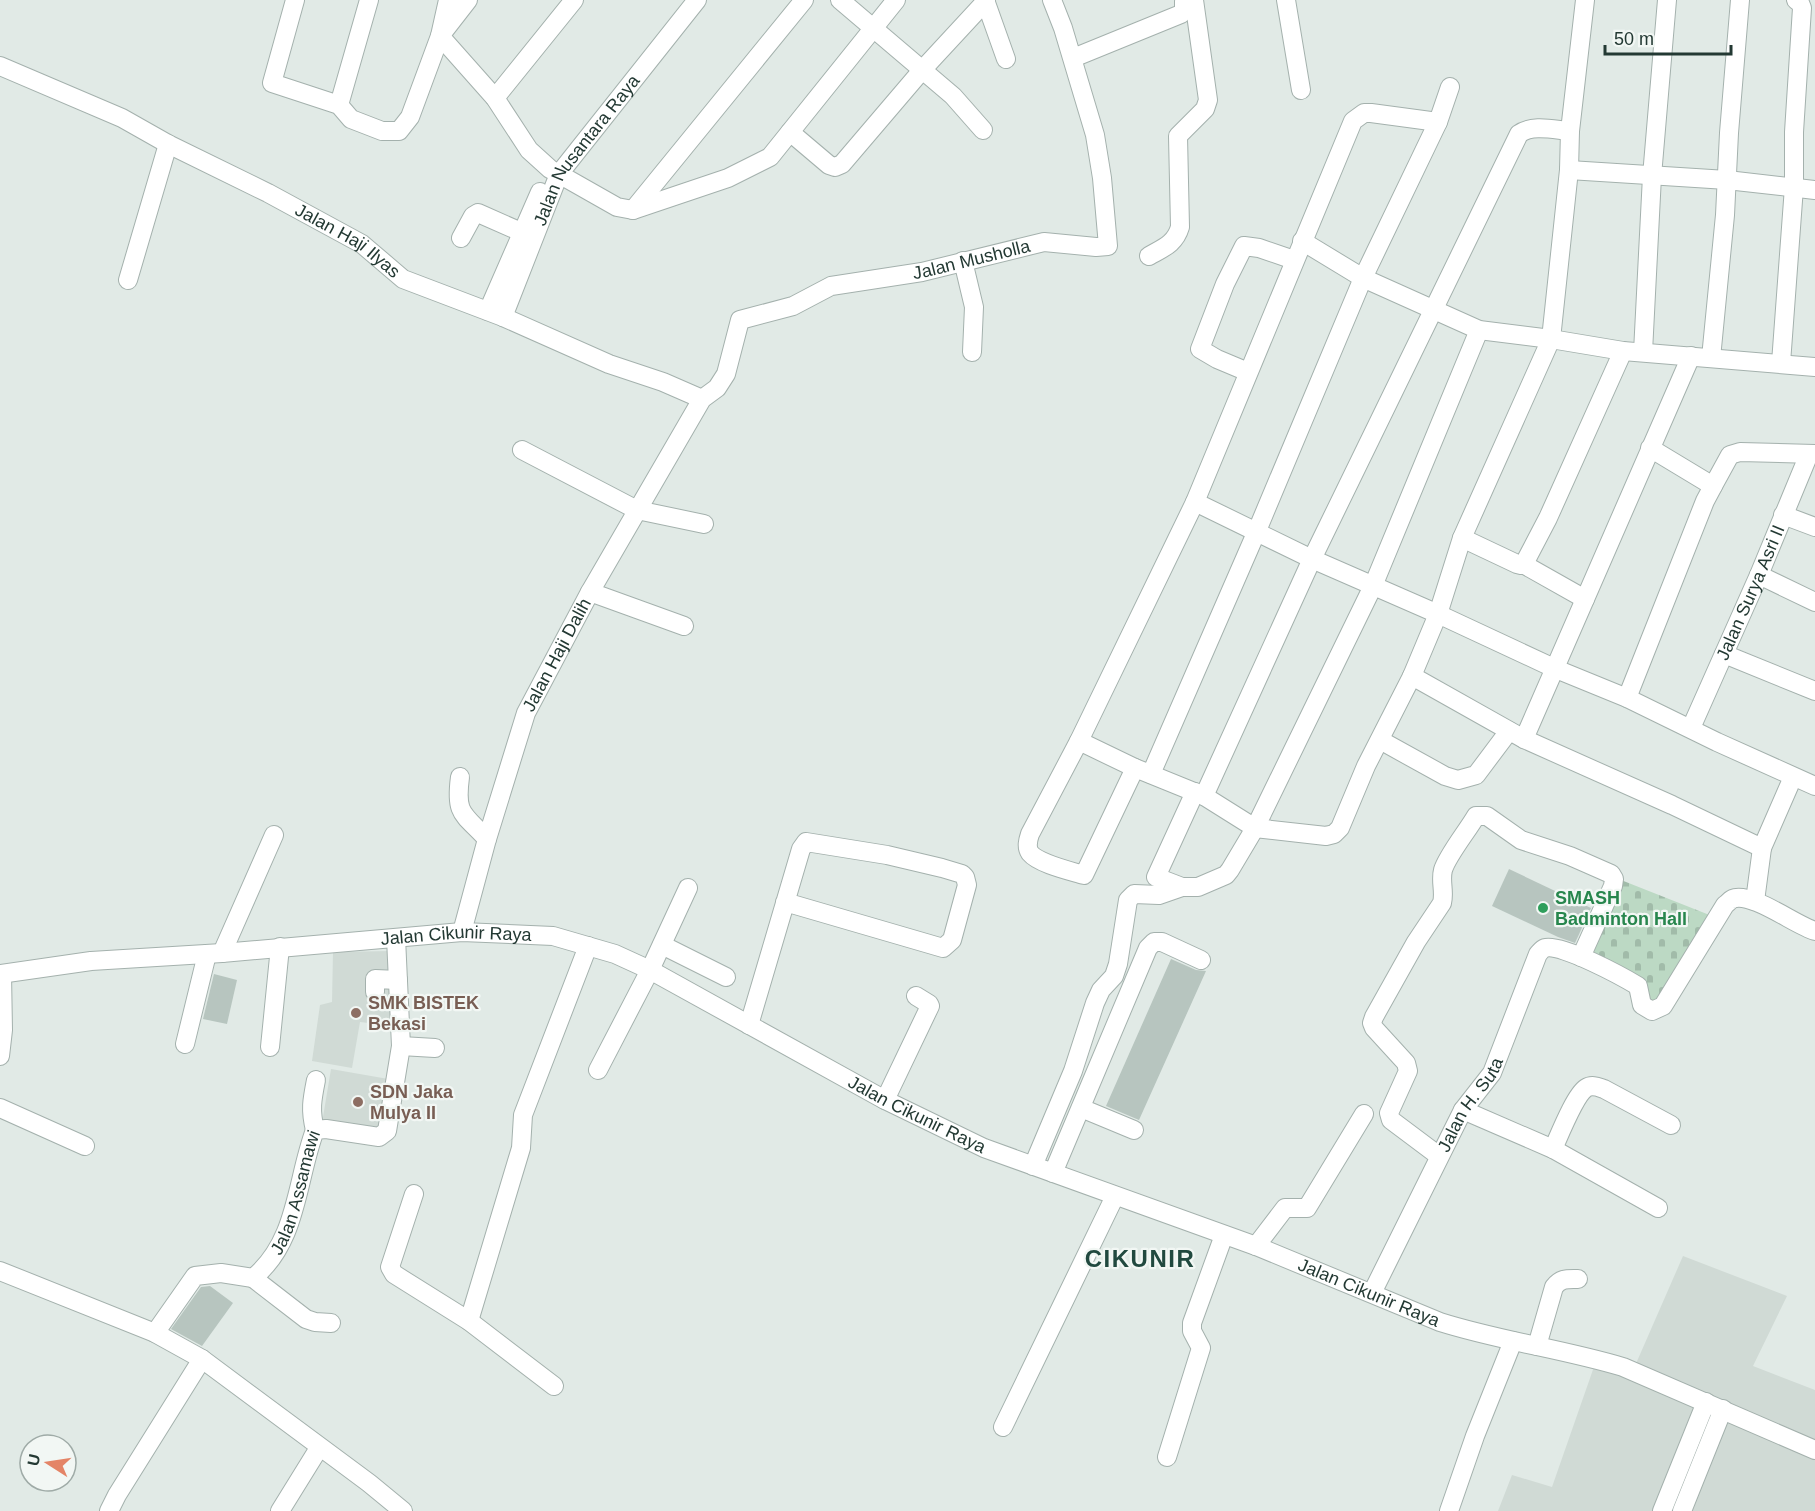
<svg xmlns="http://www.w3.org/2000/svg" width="1815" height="1511" viewBox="0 0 1815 1511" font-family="Arial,sans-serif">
  <defs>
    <pattern id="cemetery-stones" width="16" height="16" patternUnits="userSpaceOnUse" patternTransform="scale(1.5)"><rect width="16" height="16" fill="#bcd9c4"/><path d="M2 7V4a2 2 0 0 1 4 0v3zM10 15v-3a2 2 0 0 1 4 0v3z" fill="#a1bba9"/></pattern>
  </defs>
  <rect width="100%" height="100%" fill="#e1eae6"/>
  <!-- built -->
  <g fill="#d0dad5">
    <polygon points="392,951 394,1026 360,1022 352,1068 312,1061 320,1005 332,1002 333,952"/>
    <polygon points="331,1069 394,1080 385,1133 322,1123"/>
    <polygon points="1683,1256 1787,1296 1753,1366 1815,1390 1815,1511 1498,1511 1512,1475 1552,1487 1596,1361 1631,1375"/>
  </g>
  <!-- cemetery -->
  <polygon fill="url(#cemetery-stones)" points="1621,880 1712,916 1658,1005 1645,1000 1588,953"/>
  <!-- building -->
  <g fill="#b7c5bf">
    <polygon points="1509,869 1591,908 1575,943 1558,937 1492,906"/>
    <polygon points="1171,959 1196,970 1206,971 1139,1120 1106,1106"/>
    <polygon points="214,974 237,980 227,1024 203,1019"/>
    <polygon points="210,1286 233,1303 202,1346 171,1329 201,1287"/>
  </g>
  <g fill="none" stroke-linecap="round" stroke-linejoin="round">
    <defs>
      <g id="minor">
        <polyline points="295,0 272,83 339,105 351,119 382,131 399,131 410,117 440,36 468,0"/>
        <polyline points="448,0 440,36 495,98 529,150 550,169 617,207 633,210 728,178 770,157 896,0"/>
        <polyline points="840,0 953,96 983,130"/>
        <polyline points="985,0 1006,59"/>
        <polyline points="1286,0 1301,90"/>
        <polyline points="1073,58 1181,14 1184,11 1184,2 1189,0"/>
        <path id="s1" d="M0 66 122 118 168 144 268 193 362 244 403 279 503 317 609 364 663 382 702 399"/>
        <polyline points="495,98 574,0"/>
        <polyline points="339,105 369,0"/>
        <polyline points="790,132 829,165 835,167 842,164 923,69 986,1"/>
        <polyline points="1569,170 1727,180 1815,190"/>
        <polyline points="633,210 804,0"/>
        <polyline points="461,238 473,216 478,213 521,232"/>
        <polyline points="1302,241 1363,278 1479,330 1551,339 1623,351 1815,367"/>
        <path d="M1149 256C1163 248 1175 244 1180 227L1178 136 1205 109 1208 100 1194 0"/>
        <polyline points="963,261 974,307 972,352"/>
        <polyline points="128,280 168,144"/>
        <polyline points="488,311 540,192"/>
        <path id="s2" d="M503 317 559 174 697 0"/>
        <polyline points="1643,352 1652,176 1667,0"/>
        <polyline points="1711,358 1725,215 1729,133 1740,0"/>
        <polyline points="1781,363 1794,187 1794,132 1802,8 1800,3 1796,0"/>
        <polyline points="1248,372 1217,359 1200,349 1225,284 1244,246 1259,248 1294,260"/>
        <polyline points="522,450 637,510 704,524"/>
        <polyline points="1713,486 1730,455 1740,452 1815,454"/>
        <polyline points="1195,502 1312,559 1438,614 1556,669 1627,698 1717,742 1815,786"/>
        <polyline points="1783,515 1815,527"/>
        <polyline points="1462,538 1517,564 1521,565 1525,562 1548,518 1623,351"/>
        <polyline points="1523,564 1585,599"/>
        <polyline points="1759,575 1815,602"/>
        <polyline points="590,592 684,626"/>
        <polyline points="1724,654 1815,691"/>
        <polyline points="1412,676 1524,739 1672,805 1762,848 1793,777"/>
        <polyline points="1627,698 1705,501 1713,486 1650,448"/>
        <path id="s3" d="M1691 728 1759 575 1809 454"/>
        <polyline points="1524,739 1691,356"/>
        <polyline points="1380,740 1445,776 1458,780 1476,775 1509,731"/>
        <polyline points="1079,741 1135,768 1204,796 1255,828 1326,836 1334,834 1340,828 1366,766 1412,676 1438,614 1462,538 1551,339 1569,170 1570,131 1585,0"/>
        <path d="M1135 768 1084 875C1071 871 1039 864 1030 853 1026 847 1028 840 1030 834L1079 741 1195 502 1353 121 1364 113H1371L1438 122"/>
        <polyline points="1151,774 1256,533 1363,278 1438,122 1450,87"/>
        <path d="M460 777C455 815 463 813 487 839"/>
        <polyline points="1195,792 1156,877 1182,887 1198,887 1226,875 1230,870 1255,828 1373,586 1479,330"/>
        <path d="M1204 796 1312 559 1519 134C1532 124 1555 130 1570 131"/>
        <polyline points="1755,901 1762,848"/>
        <path id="s4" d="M462 932 487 839 526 713 590 592 702 399 717 388 726 374 740 320 793 306 831 286 922 272 1044 242 1096 247 1108 246 1102 178 1095 135 1063 28 1052 0"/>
        <polyline points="662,945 726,977"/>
        <polyline points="222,953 274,835"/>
        <path id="s5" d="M0 974 91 961 222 953 462 932 553 936 615 954 650 970 885 1100 984 1148 1256 1246 1440 1322C1500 1341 1563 1349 1623 1367L1815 1450"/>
        <polyline points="375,992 375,979 398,980"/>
        <polyline points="749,1025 801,849 806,842 887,855 942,868 962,874 965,877 967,885 952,940 943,948 785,902"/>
        <polyline points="185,1044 207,954"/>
        <polyline points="401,1046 435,1048"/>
        <polyline points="270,1047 280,947"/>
        <polyline points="0,1056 3,1030 2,974"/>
        <polyline points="598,1070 650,970 688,888"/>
        <polyline points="885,1100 930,1006 929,1004 916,996"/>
        <polyline points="0,1108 85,1146"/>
        <polyline points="1081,1108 1134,1130"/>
        <polyline points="1463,1110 1553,1149 1658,1208"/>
        <path d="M315 1130C310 1110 312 1100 316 1080"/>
        <path d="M1553 1149C1559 1136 1575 1095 1586 1088 1592 1084 1598 1087 1604 1089L1671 1125"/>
        <path d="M1439 1156 1391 1120 1389 1113 1408 1071 1406 1063 1374 1028 1372 1023 1374 1017 1416 942 1442 903C1445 892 1440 881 1443 870 1447 856 1468 830 1476 816H1487L1521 840 1570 856 1611 874 1614 879 1613 886 1581 957"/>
        <polyline points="1033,1166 1073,1071 1095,1003 1101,990 1114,976 1118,964 1128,900 1134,894 1159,895 1182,887"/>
        <polyline points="1053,1173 1148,948 1154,942 1162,942 1201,960"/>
        <polyline points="414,1194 390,1267 394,1274 469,1321 554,1386"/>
        <polyline points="1256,1246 1285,1208 1307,1208 1364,1114"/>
        <polyline points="0,1271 155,1333 202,1359 369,1483 403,1511"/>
        <polyline points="253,1278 306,1319 315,1322 331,1323"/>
        <path id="s6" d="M1372 1293 1463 1110 1492 1073 1538 954C1540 952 1542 949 1545 948 1561 943 1623 977 1638 986L1642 1005 1652 1011 1663 1006 1725 905C1726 905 1731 899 1732 899 1751 891 1795 925 1815 931"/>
        <polyline points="469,1321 521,1148 523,1115 588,946"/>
        <path id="s7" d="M155 1333 195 1276 221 1273 253 1278C298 1241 296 1181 315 1130L326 1129 379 1137 387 1131 401 1046 396 938"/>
        <path d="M1537 1346 1554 1287C1561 1278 1567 1279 1578 1279"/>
        <polyline points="1003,1427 1115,1196"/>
        <polyline points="1167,1457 1201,1348 1192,1331 1192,1323 1224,1235"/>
        <polyline points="109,1511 117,1495 202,1359"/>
        <polyline points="280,1511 319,1448"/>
        <polyline points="1449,1511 1475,1436 1513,1341"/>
        <polyline points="1662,1511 1706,1402"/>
        <polyline points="1682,1511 1723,1409"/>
      </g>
    </defs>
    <!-- minor casing -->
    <use href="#minor" stroke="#a4b1ad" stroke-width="20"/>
    <!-- minor -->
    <use href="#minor" stroke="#fff" stroke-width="18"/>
  </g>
  <!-- markers -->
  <circle fill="#2e9e5b" stroke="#f2f7f4" stroke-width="2" cx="1543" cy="908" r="6"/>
  <g fill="#8d6e63" stroke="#f2f7f4" stroke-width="2">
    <circle cx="356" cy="1013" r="6"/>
    <circle cx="358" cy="1102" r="6"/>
  </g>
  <g text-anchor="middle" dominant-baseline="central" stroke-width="4.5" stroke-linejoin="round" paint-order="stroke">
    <!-- street labels -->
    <g font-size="18" fill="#233933" stroke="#f2f7f4">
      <text stroke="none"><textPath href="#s2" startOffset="188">Jalan Nusantara Raya</textPath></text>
      <text stroke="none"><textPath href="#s1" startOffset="390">Jalan Haji Ilyas</textPath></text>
      <text stroke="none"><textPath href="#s4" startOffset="920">Jalan Musholla</textPath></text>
      <text stroke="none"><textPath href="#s3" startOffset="148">Jalan Surya Asri II</textPath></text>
      <text stroke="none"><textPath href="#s4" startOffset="294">Jalan Haji Dalih</textPath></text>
      <text stroke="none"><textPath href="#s5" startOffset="458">Jalan Cikunir Raya</textPath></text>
      <text stroke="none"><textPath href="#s6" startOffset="213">Jalan H. Suta</textPath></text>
      <text stroke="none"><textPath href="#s5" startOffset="962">Jalan Cikunir Raya</textPath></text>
      <text stroke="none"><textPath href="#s7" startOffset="226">Jalan Assamawi</textPath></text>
      <text stroke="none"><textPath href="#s5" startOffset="1448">Jalan Cikunir Raya</textPath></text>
    </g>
    <!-- leisure labels -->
    <g font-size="18" font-weight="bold" fill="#27864d" stroke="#f2f7f4" text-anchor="start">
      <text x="1555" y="898">SMASH<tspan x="1555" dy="21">Badminton Hall</tspan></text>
    </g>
    <!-- education labels -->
    <g font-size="18" font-weight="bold" fill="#785e54" stroke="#f2f7f4" text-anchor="start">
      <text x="368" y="1003">SMK BISTEK<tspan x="368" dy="21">Bekasi</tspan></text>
      <text x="370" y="1092">SDN Jaka<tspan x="370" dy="21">Mulya II</tspan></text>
    </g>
    <!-- district labels -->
    <g font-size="24" font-weight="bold" letter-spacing="1.5" fill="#21493f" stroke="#f2f7f4">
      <text x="1140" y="1258">CIKUNIR</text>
    </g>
  </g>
  <!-- north arrow -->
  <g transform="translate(48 1463) rotate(282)"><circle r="28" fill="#f2f7f4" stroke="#9faba7" stroke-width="1.5"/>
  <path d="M0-4.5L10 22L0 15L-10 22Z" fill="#e48466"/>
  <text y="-9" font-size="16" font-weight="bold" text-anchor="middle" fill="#233933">U</text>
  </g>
  <!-- scale -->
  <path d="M1605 45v9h126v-9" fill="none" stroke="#233933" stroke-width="3"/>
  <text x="1614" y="45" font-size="18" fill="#233933" stroke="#f2f7f4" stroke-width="4.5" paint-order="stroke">50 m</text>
</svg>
